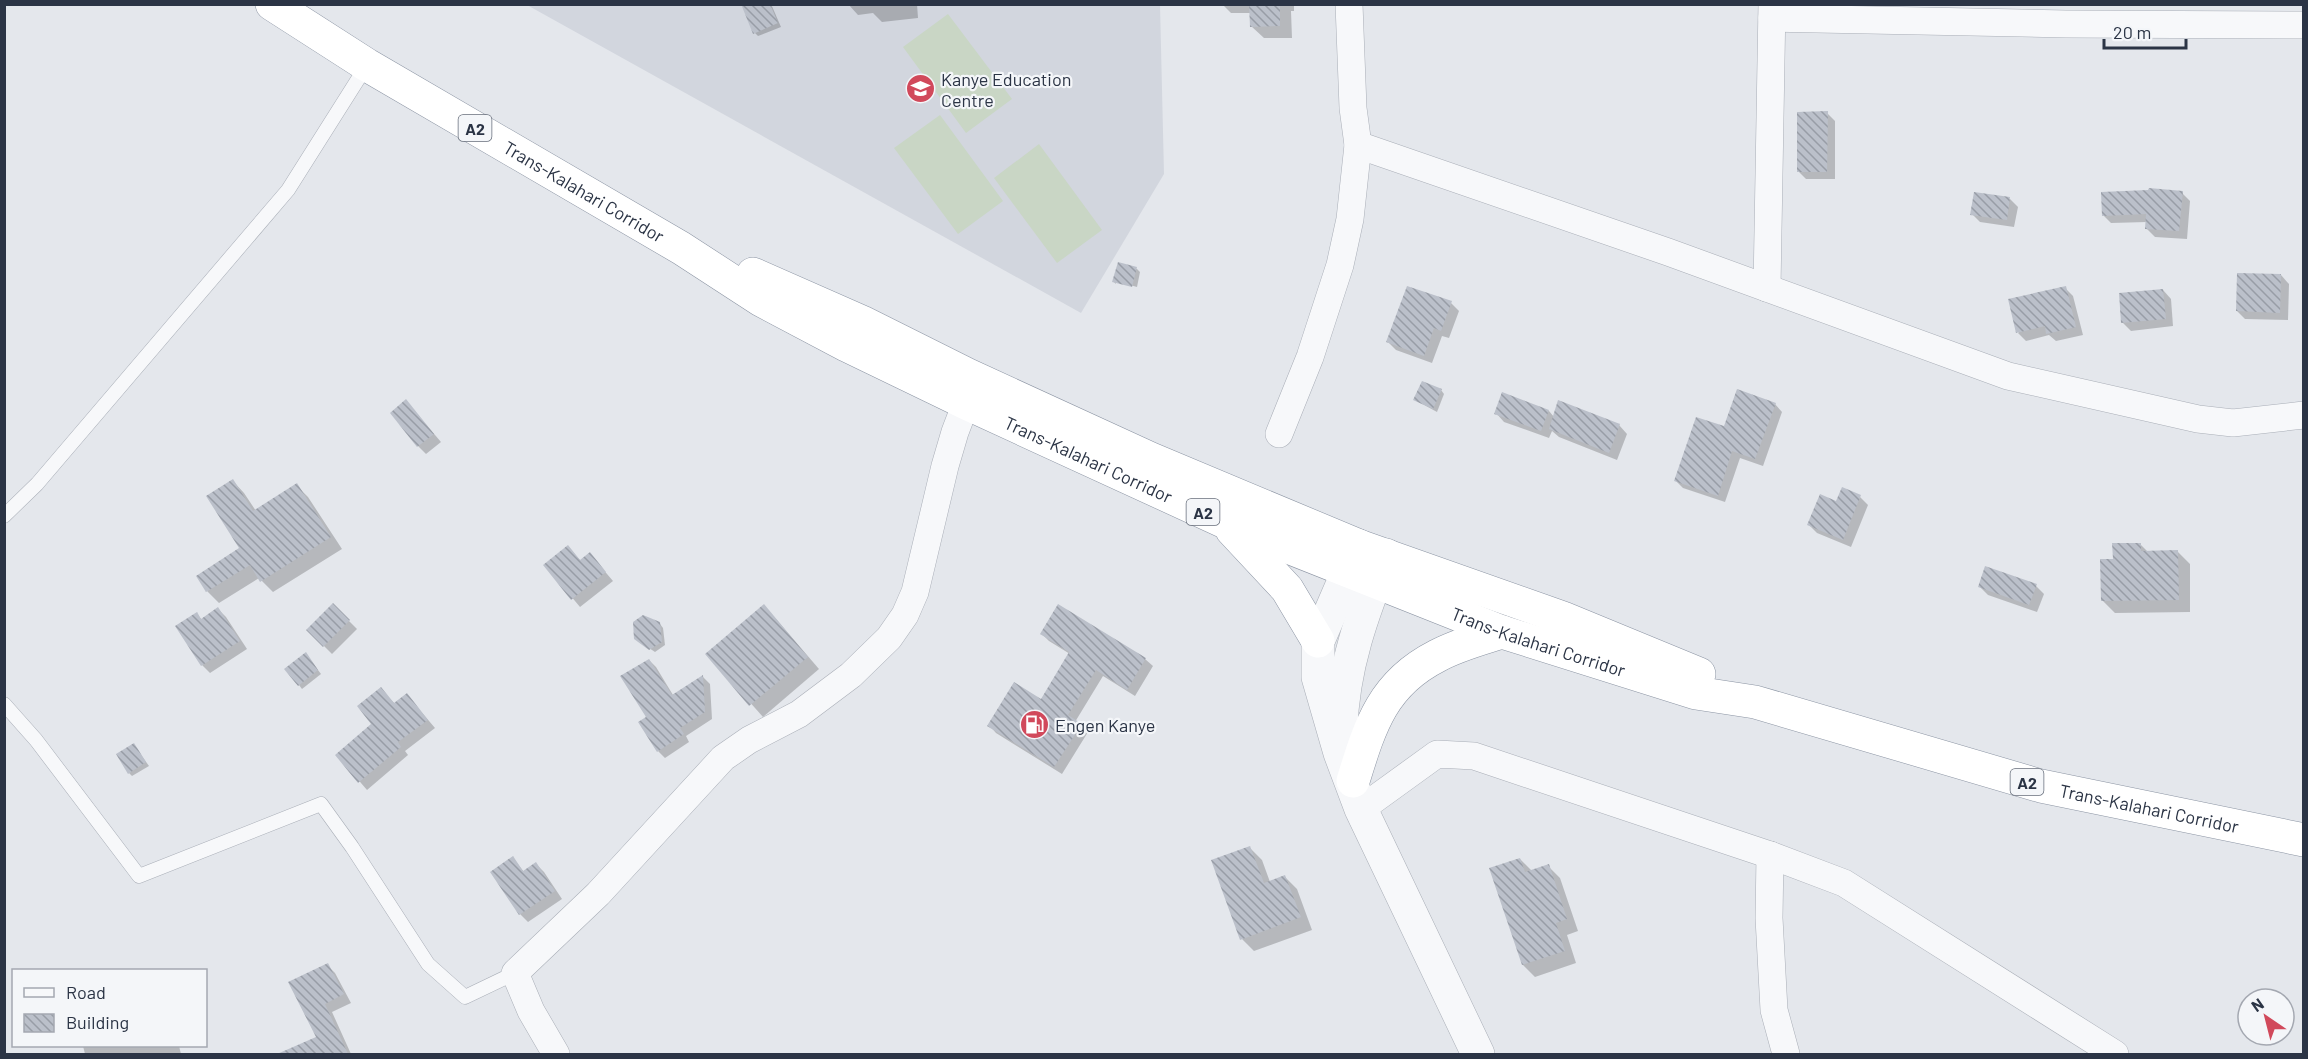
<svg xmlns="http://www.w3.org/2000/svg" width="2308" height="1059" viewBox="0 0 2308 1059" font-family="Barlow,sans-serif">
  <defs>
    <pattern id="building-back-hatch" width="6" height="6" patternUnits="userSpaceOnUse" patternTransform="scale(1.5)"><rect width="6" height="6" fill="#bbc0ca"/><path d="M-1 5l2 2M0 0l6 6M5-1l2 2" fill="none" stroke="#989da6"/></pattern>
  </defs>
  <rect width="100%" height="100%" fill="#e4e7ec"/>
  <!-- built -->
  <polygon fill="#d2d6de" points="527,5 1160,5 1164,174 1081,313"/>
  <!-- pitch -->
  <g fill="#c9d6c5">
    <polygon points="948,14 1012,99 966,133 903,47"/>
    <polygon points="940,115 1003,201 958,234 894,148"/>
    <polygon points="1039,144 1102,230 1057,263 994,178"/>
  </g>
  <!-- shadow -->
  <g fill="#0003">
    <polygon points="750,4 771,4 781,27 758,36 755,33"/>
    <polygon points="848,4 917,4 918,18 882,22 873,13 858,15"/>
    <polygon points="1215,4 1294,4 1294,11 1291,11 1292,38 1264,38 1251,26 1251,13 1231,13 1223,5"/>
    <polygon points="1827,113 1835,121 1835,179 1806,179 1798,171"/>
    <polygon points="2182,193 2190,201 2187,239 2155,237 2147,229 2147,222 2111,223 2103,215"/>
    <polygon points="2010,199 2018,207 2014,227 1980,222 1972,214"/>
    <polygon points="1119,264 1137,269 1140,272 1137,287 1116,281 1116,284 1114,282"/>
    <polygon points="2281,275 2289,284 2288,320 2245,319 2237,311"/>
    <polygon points="2065,288 2073,296 2083,335 2056,341 2049,335 2026,341 2018,333"/>
    <polygon points="2163,290 2171,299 2173,326 2131,331 2123,323"/>
    <polygon points="1451,303 1459,311 1449,338 1442,336 1432,363 1396,350 1388,342"/>
    <polygon points="1441,390 1444,394 1437,412 1415,400"/>
    <polygon points="406,401 441,442 426,454 418,446"/>
    <polygon points="1775,404 1782,412 1763,466 1740,458 1725,502 1683,488 1676,481 1725,428"/>
    <polygon points="1549,411 1554,417 1619,425 1627,434 1617,460 1559,437 1552,431 1549,438 1504,422 1496,413"/>
    <polygon points="233,481 244,493 256,511 296,485 308,497 342,549 273,592 259,578 219,603 207,591 241,549"/>
    <polygon points="1842,489 1860,497 1868,505 1851,547 1817,533 1809,525 1837,503"/>
    <polygon points="2140,544 2148,552 2177,551 2190,564 2190,612 2115,613 2103,601 2114,560"/>
    <polygon points="568,547 581,561 590,554 613,581 580,607 545,565"/>
    <polygon points="2036,586 2044,594 2037,612 1988,595 1980,587"/>
    <polygon points="333,605 357,629 332,654 308,630"/>
    <polygon points="1059,606 1145,659 1153,666 1135,696 1103,676 1075,722 1088,732 1062,774 996,733 989,725 1041,701 1070,654 1049,641 1042,634"/>
    <polygon points="218,609 226,617 247,649 210,673 202,665 197,614 202,620"/>
    <polygon points="776,619 819,669 763,717 707,654"/>
    <polygon points="660,624 663,628 665,645 655,652 637,640"/>
    <polygon points="309,658 321,674 302,689 299,685"/>
    <polygon points="649,660 656,667 673,695 703,677 710,684 712,719 686,736 689,742 665,758 658,751"/>
    <polygon points="381,689 395,704 407,695 435,728 405,751 408,755 367,790 337,755 374,724"/>
    <polygon points="134,745 149,766 132,776 129,773"/>
    <polygon points="1250,848 1262,860 1270,882 1285,877 1297,889 1312,930 1254,951 1242,939"/>
    <polygon points="513,858 524,872 536,864 544,872 562,899 528,922 520,914 492,872"/>
    <polygon points="1520,859 1532,871 1548,866 1560,878 1578,931 1567,935 1576,963 1535,977 1523,965"/>
    <polygon points="327,965 335,973 351,1003 332,1012 351,1054 303,1054 299,1046 318,1038"/>
    <polygon points="83,1046 179,1046 181,1054 85,1054"/>
  </g>
  <!-- building -->
  <g fill="url(#building-back-hatch)">
    <polygon points="741,4 770,4 778,23 753,34"/>
    <polygon points="1249,4 1280,4 1280,26 1250,27"/>
    <polygon points="1828,111 1827,172 1797,172 1797,112"/>
    <polygon points="2149,188 2183,191 2179,231 2145,229 2146,214 2102,216 2101,192 2148,190"/>
    <polygon points="1974,192 2010,197 2007,220 1970,215"/>
    <polygon points="1118,262 1137,267 1132,287 1112,282"/>
    <polygon points="2237,273 2281,274 2280,313 2236,311"/>
    <polygon points="1407,286 1452,301 1441,331 1434,328 1424,356 1386,342"/>
    <polygon points="2066,286 2076,327 2046,334 2045,326 2016,333 2008,299"/>
    <polygon points="2163,289 2166,319 2121,323 2119,293"/>
    <polygon points="1422,381 1442,389 1433,409 1413,400"/>
    <polygon points="1737,389 1776,403 1755,459 1732,451 1718,496 1674,481 1696,417 1724,426"/>
    <polygon points="1502,392 1549,410 1541,431 1494,414"/>
    <polygon points="406,399 434,434 417,447 390,413"/>
    <polygon points="1558,400 1620,424 1609,453 1549,429"/>
    <polygon points="233,479 253,511 297,483 331,537 260,582 250,565 206,592 196,576 239,548 206,496"/>
    <polygon points="1842,487 1861,495 1843,540 1807,525 1820,494 1836,501"/>
    <polygon points="2112,543 2141,543 2141,551 2178,550 2179,600 2101,601 2100,559 2113,559"/>
    <polygon points="568,545 580,560 590,552 606,572 571,600 543,565"/>
    <polygon points="1985,566 2037,584 2029,605 1978,587"/>
    <polygon points="333,603 350,620 323,647 306,630"/>
    <polygon points="764,604 808,657 749,706 705,654"/>
    <polygon points="1058,604 1146,658 1127,690 1096,670 1068,715 1082,724 1054,767 987,726 1014,682 1041,699 1069,652 1040,634"/>
    <polygon points="218,607 240,641 201,666 175,626 197,612 201,619"/>
    <polygon points="643,615 660,622 662,642 649,650 634,639 633,622"/>
    <polygon points="306,652 318,670 298,686 284,669"/>
    <polygon points="649,659 672,695 703,675 705,712 680,728 684,734 657,752 638,722 646,717 620,676"/>
    <polygon points="381,687 394,703 407,693 428,720 398,742 401,747 358,783 335,755 371,724 357,706"/>
    <polygon points="134,743 146,762 128,774 116,754"/>
    <polygon points="1250,846 1264,883 1285,875 1301,917 1240,940 1211,860"/>
    <polygon points="513,856 523,871 536,862 555,891 519,915 490,872"/>
    <polygon points="1520,858 1525,872 1549,864 1567,919 1556,923 1565,951 1522,965 1489,868"/>
    <polygon points="328,963 344,994 325,1004 348,1054 277,1054 316,1037 288,982"/>
  </g>
  <g fill="none" stroke-linecap="round" stroke-linejoin="round">
    <defs>
      <g id="service">
        <polyline points="4,516 37,484 288,190 367,65"/>
        <polyline points="4,704 36,740 139,876 321,804 352,847 428,964 465,997 515,973"/>
      </g>
      <g id="minor">
        <polyline points="1772,18 2066,24 2304,25"/>
        <polyline points="1358,145 1668,252 2008,376 2198,419 2233,423 2304,415"/>
        <polyline points="1767,288 1772,4"/>
        <polyline points="1279,434 1310,357 1340,265 1350,219 1358,145 1353,108 1349,4"/>
        <polyline points="1361,809 1437,754 1474,756 1770,855 1844,883 2115,1054"/>
        <polyline points="1770,855 1769,918 1774,1010 1786,1054"/>
        <polyline points="556,1054 531,1011 515,973 598,894 723,758 749,740 799,714 851,675 889,638 905,615 915,592 945,466 955,432 966,403"/>
      </g>
      <g id="tertiary">
        <polyline points="1359,546 1318,641 1318,677 1340,753 1361,809 1478,1054"/>
        <path d="M1341 730C1342 669 1363 611 1386 555"/>
      </g>
      <g id="trunk">
        <path id="s1" d="M272 4 367 65 681 248 761 300 846 345 966 403 1225 522 1502 632 1696 693 1755 702 2041 786 2304 840"/>
        <polyline points="753,274 862,322 968,375 1151,459 1359,546 1563,618 1699,674"/>
        <polyline points="1232,530 1287,589 1318,641"/>
        <path d="M1353 781C1370 726 1382 684 1437 656 1457 645 1480 639 1502 632"/>
      </g>
    </defs>
    <!-- service casing -->
    <use href="#service" stroke="#a9aeb7" stroke-width="15"/>
    <!-- minor casing -->
    <use href="#minor" stroke="#a9aeb7" stroke-width="28"/>
    <!-- tertiary casing -->
    <use href="#tertiary" stroke="#a9aeb7" stroke-width="34"/>
    <!-- trunk casing -->
    <use href="#trunk" stroke="#8b94a3" stroke-width="34"/>
    <!-- service -->
    <use href="#service" stroke="#f7f8fa" stroke-width="14"/>
    <!-- minor -->
    <use href="#minor" stroke="#f7f8fa" stroke-width="27"/>
    <!-- tertiary -->
    <use href="#tertiary" stroke="#f7f8fa" stroke-width="33"/>
    <!-- trunk -->
    <use href="#trunk" stroke="#fff" stroke-width="33"/>
  </g>
  <!-- icons -->
  <defs>
    <symbol id="school-disc" viewBox="-11 -11 22 22"><circle r="9.5" fill="#d1495b" stroke="#f4f6f9"/><path d="M0-5L7-2L0 1L-7-2ZM-4 1L0 2.5L4 1V4Q0 6-4 4Z" fill="#fff"/></symbol>
    <symbol id="fuel-disc" viewBox="-11 -11 22 22"><circle r="9.5" fill="#d1495b" stroke="#f4f6f9"/><path d="M-5.5-6h7V0h2V4h1.3V-2.5L3-4.5l.8-.8L6-3V5H2.5V1h-1V6h-7ZM-4.2-4.7v3.2H.2V-4.7Z" fill="#fff"/></symbol>
  </defs>
  <g fill-rule="evenodd">
    <use href="#school-disc" x="904" y="72" width="33" height="33"/>
    <use href="#fuel-disc" x="1018" y="708" width="33" height="33"/>
  </g>
  <g text-anchor="middle" dominant-baseline="central" stroke-width="4.5" stroke-linejoin="round" paint-order="stroke">
    <!-- shield labels -->
    <g fill="#f4f6f9" stroke="#676e7b" stroke-width="1.5">
      <rect x="458.5" y="115" width="33" height="26" rx="4.5"/>
      <rect x="1186.5" y="499" width="33" height="26" rx="4.5"/>
      <rect x="2010.5" y="769" width="33" height="26" rx="4.5"/>
    </g>
    <g font-size="16" font-weight="bold" fill="#2b3445">
      <text x="475" y="128">A2</text>
      <text x="1203" y="512">A2</text>
      <text x="2027" y="782">A2</text>
    </g>
    <!-- poi labels -->
    <g font-size="18" fill="#2b3445" stroke="#f4f6f9" text-anchor="start">
      <text x="941" y="79">Kanye Education<tspan x="941" dy="21">Centre</tspan></text>
      <text x="1055" y="725">Engen Kanye</text>
    </g>
    <!-- street labels -->
    <g font-size="18" fill="#2b3445" stroke="#f4f6f9">
      <text stroke="none"><textPath href="#s1" startOffset="364">Trans-Kalahari Corridor</textPath></text>
      <text stroke="none"><textPath href="#s1" startOffset="936">Trans-Kalahari Corridor</textPath></text>
      <text stroke="none"><textPath href="#s1" startOffset="1422">Trans-Kalahari Corridor</textPath></text>
      <text stroke="none"><textPath href="#s1" startOffset="2056">Trans-Kalahari Corridor</textPath></text>
    </g>
  </g>
  <!-- border -->
  <rect width="2308" height="1059" fill="none" stroke="#2b3445" stroke-width="12"/>
  <!-- legend -->
  <rect x="12" y="969" width="195" height="78" fill="#f4f6f9" stroke="#a4a8b1" stroke-width="1.5"/>
  <rect x="24" y="988" width="30" height="9" fill="#f7f8fa" stroke="#a4a8b1" stroke-width="1.5"/>
  <text x="66" y="999" font-size="18" fill="#2b3445">Road</text>
  <rect x="24" y="1014" width="30" height="18" fill="url(#building-back-hatch)" stroke="#a4a8b1" stroke-width="1.5"/>
  <text x="66" y="1029" font-size="18" fill="#2b3445">Building</text>
  <!-- north arrow -->
  <g transform="translate(2266 1017) rotate(325)"><circle r="28" fill="#f4f6f9" stroke="#a4a8b1" stroke-width="1.5"/>
  <path d="M0-4.5L10 22L0 15L-10 22Z" fill="#d1495b"/>
  <text y="-9" font-size="16" font-weight="bold" text-anchor="middle" fill="#2b3445">N</text>
  </g>
  <!-- scale -->
  <path d="M2104 39v9h82v-9" fill="none" stroke="#2b3445" stroke-width="3"/>
  <text x="2113" y="39" font-size="18" fill="#2b3445" stroke="#f4f6f9" stroke-width="4.5" paint-order="stroke">20 m</text>
</svg>
